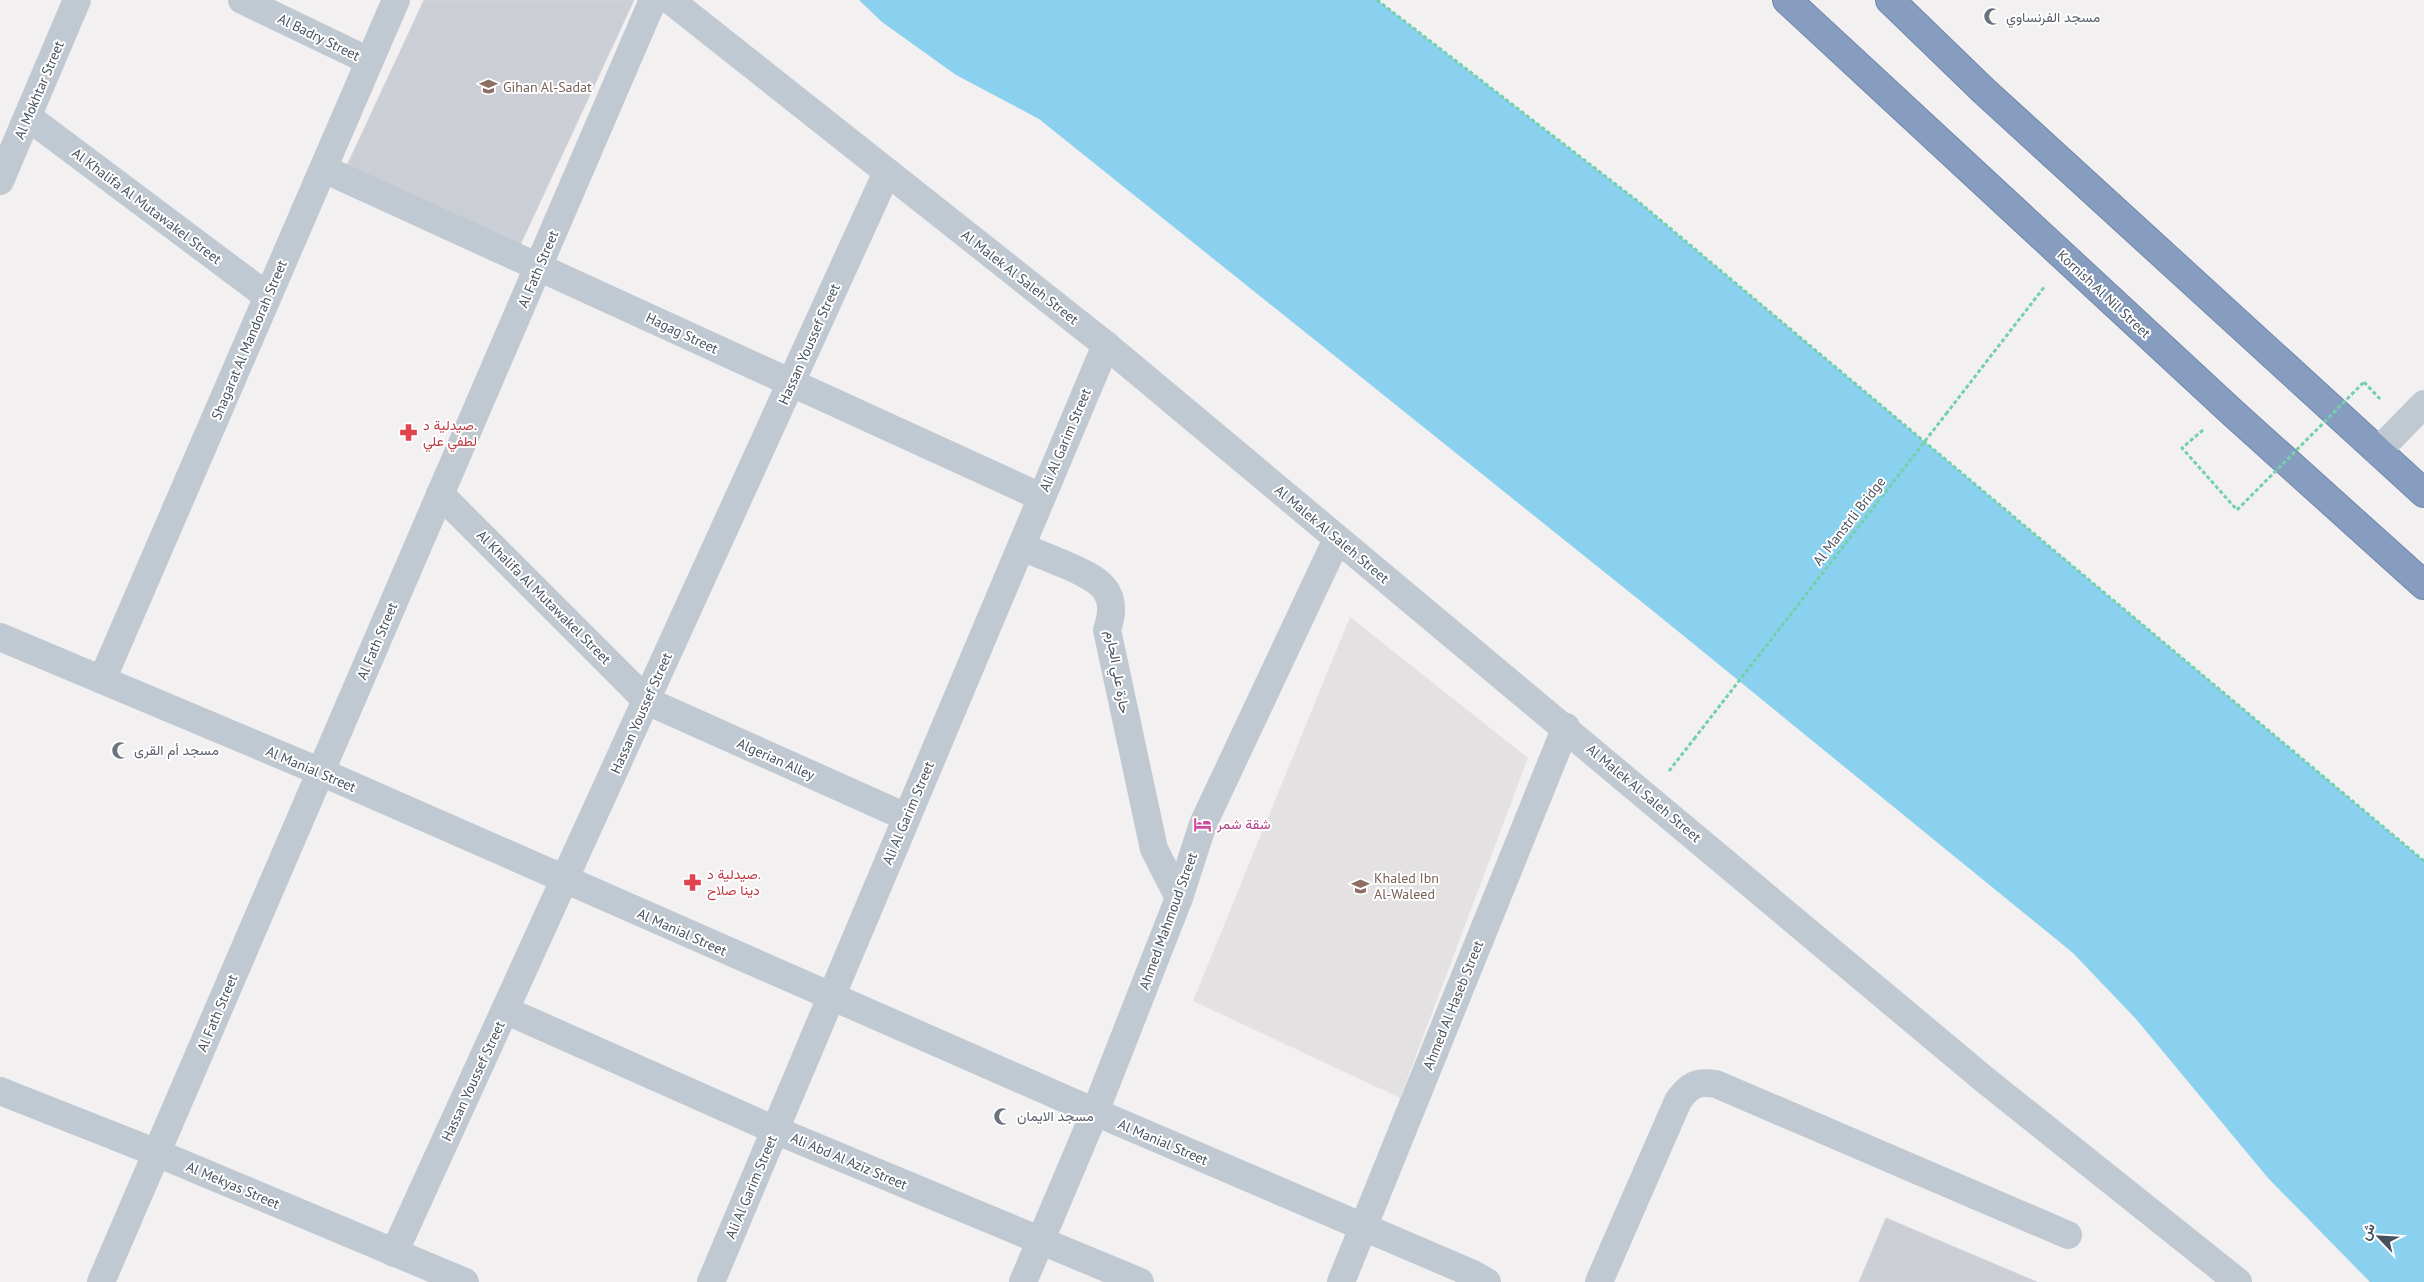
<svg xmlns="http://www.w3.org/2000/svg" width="2424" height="1282" viewBox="0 0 2424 1282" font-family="'PT Sans',Vazirmatn,sans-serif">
  <rect width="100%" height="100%" fill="#f2f0f0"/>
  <!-- education -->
  <polygon fill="#e3e1e2" points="1350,617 1528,758 1400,1098 1193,1001"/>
  <!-- water -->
  <polygon fill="#89d1ef" points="859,0 1377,0 1640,203 2424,861 2424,1282 2370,1282 2268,1178 2136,1019 2073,953 1658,615 1039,119 956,75 882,22"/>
  <!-- building -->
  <g fill="#ccced5" stroke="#d4d5dc">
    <polygon points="424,0 634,0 516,254 343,174"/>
    <polygon points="1886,1218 2037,1282 1859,1282"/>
  </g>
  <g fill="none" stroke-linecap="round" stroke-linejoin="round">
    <defs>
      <g id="highway">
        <polyline points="1787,0 2234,414 2424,585"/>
        <polyline points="1890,0 1984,91 2424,493"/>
      </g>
    </defs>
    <!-- highway casing -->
    <use href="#highway" stroke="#7188ac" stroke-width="30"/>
    <!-- path -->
    <g stroke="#74d0ab" stroke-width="3" stroke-dasharray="4 2.5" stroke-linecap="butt">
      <polyline points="1377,0 1640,203 2424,861"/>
      <polyline points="2364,382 2381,400"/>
      <polyline points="1946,414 2045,286"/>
      <polyline points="2203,430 2182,448 2237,510"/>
      <polyline points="1669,771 1694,739"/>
    </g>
    <!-- minor -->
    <g stroke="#c0c9d2" stroke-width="28">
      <polyline points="242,0 369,61"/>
      <polyline points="670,0 1106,345 1985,1080 2238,1282"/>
      <polyline points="28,117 267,296"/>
      <polyline points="324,169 1041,497"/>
      <polyline points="0,181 77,0"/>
      <polyline points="2378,451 2424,404"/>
      <polyline points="440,494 647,701 906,817"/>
      <path d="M1022 547C1037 553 1051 559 1066 565 1098 579 1121 590 1107 630L1154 849 1179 898"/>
      <polyline points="0,637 321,772 1095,1112 1471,1273 1487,1282"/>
      <polyline points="102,680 396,0"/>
      <polyline points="505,1010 775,1130 1140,1282"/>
      <polyline points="0,1091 157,1153 465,1282"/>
      <polyline points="394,1253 887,172"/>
      <polyline points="101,1282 653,0"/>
      <polyline points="711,1282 1106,345"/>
      <polyline points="1023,1282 1095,1112 1179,898 1203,824 1337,539"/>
      <polyline points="1341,1282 1566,727"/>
      <path d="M1599 1282 1678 1101C1689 1085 1697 1081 1716 1084L2068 1235"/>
    </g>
    <!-- highway -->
    <use href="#highway" stroke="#869dc0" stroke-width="28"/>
    <!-- path-bridge -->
    <g stroke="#74d0ab" stroke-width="3" stroke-dasharray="4 2.5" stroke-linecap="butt">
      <polyline points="2237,510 2364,382"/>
      <polyline points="1694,739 1946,414"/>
    </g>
  </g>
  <!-- icons -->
  <defs>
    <symbol id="mosque-bare" viewBox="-9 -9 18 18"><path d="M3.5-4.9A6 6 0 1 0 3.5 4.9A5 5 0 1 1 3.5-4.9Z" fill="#6b7280" stroke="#fff" stroke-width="2.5" paint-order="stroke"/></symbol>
    <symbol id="school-bare" viewBox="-9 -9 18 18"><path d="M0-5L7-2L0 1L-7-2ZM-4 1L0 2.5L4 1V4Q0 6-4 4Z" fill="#8d6e63" stroke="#fff" stroke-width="2.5" paint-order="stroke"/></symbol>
    <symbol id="pharmacy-bare" viewBox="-9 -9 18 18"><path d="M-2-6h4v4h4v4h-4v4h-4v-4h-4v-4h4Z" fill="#e0444e" stroke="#fff" stroke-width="2.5" paint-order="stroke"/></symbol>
    <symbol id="hotel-bare" viewBox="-9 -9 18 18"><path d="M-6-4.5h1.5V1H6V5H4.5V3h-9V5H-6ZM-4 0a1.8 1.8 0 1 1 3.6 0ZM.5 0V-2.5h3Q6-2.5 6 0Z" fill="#d1479c" stroke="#fff" stroke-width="2.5" paint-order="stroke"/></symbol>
  </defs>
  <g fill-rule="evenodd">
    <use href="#mosque-bare" x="1980" y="4" width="25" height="25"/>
    <use href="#school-bare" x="476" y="74" width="25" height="25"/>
    <use href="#pharmacy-bare" x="396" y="420" width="25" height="25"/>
    <use href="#mosque-bare" x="108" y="738" width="25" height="25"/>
    <use href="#hotel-bare" x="1190" y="812" width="25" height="25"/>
    <use href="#pharmacy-bare" x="680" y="870" width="25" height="25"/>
    <use href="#school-bare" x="1348" y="874" width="25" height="25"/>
    <use href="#mosque-bare" x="990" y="1104" width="25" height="25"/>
  </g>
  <g text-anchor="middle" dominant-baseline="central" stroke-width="4" stroke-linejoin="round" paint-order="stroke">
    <!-- worship labels -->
    <g font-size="14" fill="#5b616d" stroke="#fff" text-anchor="start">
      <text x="2006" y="17">مسجد الفرنساوي</text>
      <text x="134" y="750">مسجد أم القرى</text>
      <text x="1017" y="1116">مسجد الايمان</text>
    </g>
    <!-- street labels -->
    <g font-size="14" fill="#47515e" stroke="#fff">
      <text transform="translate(319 37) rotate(26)">Al Badry Street</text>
      <text transform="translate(39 90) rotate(-67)">Al Mokhtar Street</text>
      <text transform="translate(147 206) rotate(37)">Al Khalifa Al Mutawakel Street</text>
      <text transform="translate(538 269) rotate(-67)">Al Fath Street</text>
      <text transform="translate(1020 277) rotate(38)">Al Malek Al Saleh Street</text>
      <text transform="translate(2104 294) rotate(43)">Kornish Al Nil Street</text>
      <text transform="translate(682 333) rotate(25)">Hagag Street</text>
      <text transform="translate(249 340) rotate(-67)">Shagarat Al Mandorah Street</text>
      <text transform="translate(809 344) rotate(-66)">Hassan Youssef Street</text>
      <text transform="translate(1065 440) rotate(-67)">Ali Al Garim Street</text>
      <text transform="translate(1849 521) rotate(-52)">Al Manstrli Bridge</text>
      <text transform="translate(1332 534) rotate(40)">Al Malek Al Saleh Street</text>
      <text transform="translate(544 597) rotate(45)">Al Khalifa Al Mutawakel Street</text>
      <text transform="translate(377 641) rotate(-67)">Al Fath Street</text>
      <text transform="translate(1118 672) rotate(80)">حارة علي الجارم</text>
      <text transform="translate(641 713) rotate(-66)">Hassan Youssef Street</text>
      <text transform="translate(776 759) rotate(24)">Algerian Alley</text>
      <text transform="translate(311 769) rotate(23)">Al Manial Street</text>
      <text transform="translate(1644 793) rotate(40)">Al Malek Al Saleh Street</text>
      <text transform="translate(908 813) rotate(-67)">Ali Al Garim Street</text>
      <text transform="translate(1168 921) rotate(-70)">Ahmed Mahmoud Street</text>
      <text transform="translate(682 932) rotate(24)">Al Manial Street</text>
      <text transform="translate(1453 1005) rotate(-68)">Ahmed Al Haseb Street</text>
      <text transform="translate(217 1013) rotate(-67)">Al Fath Street</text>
      <text transform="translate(473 1081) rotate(-65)">Hassan Youssef Street</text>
      <text transform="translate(1163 1142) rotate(23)">Al Manial Street</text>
      <text transform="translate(849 1161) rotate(23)">Ali Abd Al Aziz Street</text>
      <text transform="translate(233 1185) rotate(23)">Al Mekyas Street</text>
      <text transform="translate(751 1187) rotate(-67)">Ali Al Garim Street</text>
    </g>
    <!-- education labels -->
    <g font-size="14" fill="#785e54" stroke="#fff" text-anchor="start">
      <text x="503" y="87">Gihan Al-Sadat</text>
      <text x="1374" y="878">Khaled Ibn<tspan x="1374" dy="16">Al-Waleed</tspan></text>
    </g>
    <!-- health labels -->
    <g font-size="14" fill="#be3a42" stroke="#fff" text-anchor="start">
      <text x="423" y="425">صيدلية د.<tspan x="423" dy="16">لطفي علي</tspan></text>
      <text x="707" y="874">صيدلية د.<tspan x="707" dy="16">دينا صلاح</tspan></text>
    </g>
    <!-- hotel labels -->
    <g font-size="14" fill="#b23c85" stroke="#fff" text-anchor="start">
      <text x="1217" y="824">شقة شمر</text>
    </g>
  </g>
  <!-- north arrow -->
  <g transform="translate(2379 1237) rotate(295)" stroke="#ffffff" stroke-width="4" paint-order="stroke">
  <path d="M0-4L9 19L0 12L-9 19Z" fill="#47515e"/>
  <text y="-8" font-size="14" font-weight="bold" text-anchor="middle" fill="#47515e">ش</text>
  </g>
</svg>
